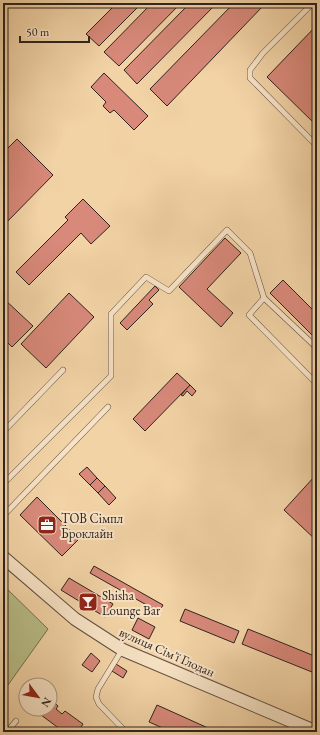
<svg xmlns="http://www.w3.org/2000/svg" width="320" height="735" viewBox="0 0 320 735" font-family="'EB Garamond',serif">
  <rect width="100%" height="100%" fill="#f2d3a6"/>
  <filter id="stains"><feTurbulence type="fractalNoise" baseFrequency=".005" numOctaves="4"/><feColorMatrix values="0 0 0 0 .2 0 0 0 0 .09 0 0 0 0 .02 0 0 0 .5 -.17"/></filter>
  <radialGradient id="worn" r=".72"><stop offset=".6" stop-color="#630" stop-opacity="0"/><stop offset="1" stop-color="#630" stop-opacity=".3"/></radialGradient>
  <!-- green -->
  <polygon fill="#b8bd88" stroke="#737052" points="3,585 48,629 3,692"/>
  <!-- building -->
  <g fill="#d8897a" stroke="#2e231d">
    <polygon points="117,3 142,3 99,46 86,34"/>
    <polygon points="152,3 181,3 119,66 104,52"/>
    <polygon points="190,3 217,3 137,84 124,70"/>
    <polygon points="234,3 262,3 264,5 167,106 150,89"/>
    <polygon points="317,25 317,126 267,77"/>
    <polygon points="104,73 148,116 134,130 114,110 110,113 103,106 106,102 91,87"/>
    <polygon points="17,139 53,175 3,226 3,153"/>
    <polygon points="83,199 110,226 91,244 81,233 29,285 16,272 68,220 65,217"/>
    <polygon points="225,238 241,253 207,289 233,313 221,327 179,287"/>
    <polygon points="283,280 317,314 317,340 270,293"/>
    <polygon points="155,286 159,290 149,300 153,304 127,330 120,323"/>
    <polygon points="69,293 94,317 46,368 21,344"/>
    <polygon points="3,298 33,326 12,347 3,338"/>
    <polygon points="177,373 190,385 145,431 133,419"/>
    <polygon points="190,385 196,391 192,396 187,391 183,396 181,395"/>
    <polygon points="87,467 97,478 90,485 79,474"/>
    <polygon points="314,477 317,480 317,541 284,510"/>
    <polygon points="97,478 105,486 98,493 90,485"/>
    <polygon points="105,486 116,498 109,505 98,493"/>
    <polygon points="37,497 79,539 62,556 20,515"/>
    <polygon points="94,566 163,605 159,612 90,573"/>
    <polygon points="69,578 113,604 105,617 61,590"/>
    <polygon points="185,609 239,631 234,643 180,621"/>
    <polygon points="138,618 155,627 149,639 132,630"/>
    <polygon points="248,629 317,657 317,674 242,644"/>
    <polygon points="91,653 100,661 92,672 82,665"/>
    <polygon points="116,664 127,671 123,678 112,671"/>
    <polygon points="51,700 58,706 56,709 62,714 65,711 83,724 81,727 84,729 87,732 90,728 95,732 64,732 37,712 39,709 50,709"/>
    <polygon points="157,705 217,732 172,732 149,722"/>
  </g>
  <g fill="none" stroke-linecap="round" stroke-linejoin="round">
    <defs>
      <g id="service">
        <polyline points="313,3 263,53 250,70 250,78 317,146"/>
        <polyline points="264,298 249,315 317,384"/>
        <polyline points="3,432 63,370"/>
        <polyline points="3,484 111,376 111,314 146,277 169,291 227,230 250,253 264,298 317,348"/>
        <polyline points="3,516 108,407"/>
        <polyline points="122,650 98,689 96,697 99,704 126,732"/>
        <polyline points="16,721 11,727 16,732"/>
      </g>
      <polyline id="tertiary" points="3,557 75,619 123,650 317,732"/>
    </defs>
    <!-- service casing -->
    <use href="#service" stroke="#5f4f3f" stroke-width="6"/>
    <!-- tertiary casing -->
    <use href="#tertiary" stroke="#5f4f3f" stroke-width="14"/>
    <!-- service -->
    <use href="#service" stroke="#f7e2c5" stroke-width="5"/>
    <!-- tertiary -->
    <use href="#tertiary" stroke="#f7e2c5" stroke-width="12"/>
  </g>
  <!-- icons -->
  <defs>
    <symbol id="office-square" viewBox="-11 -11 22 22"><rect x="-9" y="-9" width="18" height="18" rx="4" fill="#8f2418" stroke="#f7e2c5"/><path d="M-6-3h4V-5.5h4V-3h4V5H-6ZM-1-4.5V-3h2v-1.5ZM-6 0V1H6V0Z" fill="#fff"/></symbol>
    <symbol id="bar-square" viewBox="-11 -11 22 22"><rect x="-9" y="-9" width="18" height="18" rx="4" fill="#8f2418" stroke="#f7e2c5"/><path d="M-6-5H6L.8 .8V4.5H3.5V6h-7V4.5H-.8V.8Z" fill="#fff"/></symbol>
  </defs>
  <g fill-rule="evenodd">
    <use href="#office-square" x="36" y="514" width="22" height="22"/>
    <use href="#bar-square" x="77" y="591" width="22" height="22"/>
  </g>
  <g text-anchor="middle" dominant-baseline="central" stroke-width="4" stroke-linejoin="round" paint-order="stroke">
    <!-- poi labels -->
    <g font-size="13" fill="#2e231d" stroke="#f7e2c5" text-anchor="start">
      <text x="61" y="518">ТОВ Сімпл<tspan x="61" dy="15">Броклайн</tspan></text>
      <text x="102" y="595">Shisha<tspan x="102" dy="15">Lounge Bar</tspan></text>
    </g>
    <!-- street labels -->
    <g font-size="13" fill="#2e231d" stroke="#f7e2c5">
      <text transform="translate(167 652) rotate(24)">вулиця Сім'ї Глодан</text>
    </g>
  </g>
  <!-- margin -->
  <rect width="320" height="735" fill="none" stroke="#f2d3a6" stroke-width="16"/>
  <rect x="4" y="4" width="312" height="727" fill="none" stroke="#2e231d" stroke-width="2"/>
  <rect x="8" y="8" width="304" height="719" fill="none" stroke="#2e231d"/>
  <!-- north arrow -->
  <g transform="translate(38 697) rotate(122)"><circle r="19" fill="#f7e2c5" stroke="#a79682"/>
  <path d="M0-3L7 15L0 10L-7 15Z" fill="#8f2418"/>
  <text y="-6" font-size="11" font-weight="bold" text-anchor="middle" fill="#2e231d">N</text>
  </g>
  <!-- scale -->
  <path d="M20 36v6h69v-6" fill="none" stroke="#2e231d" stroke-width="2"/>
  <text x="26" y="36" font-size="12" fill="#2e231d" stroke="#f7e2c5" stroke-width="3" paint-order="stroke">50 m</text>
  <rect width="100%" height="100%" filter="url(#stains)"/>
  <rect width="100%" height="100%" fill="url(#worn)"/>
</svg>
